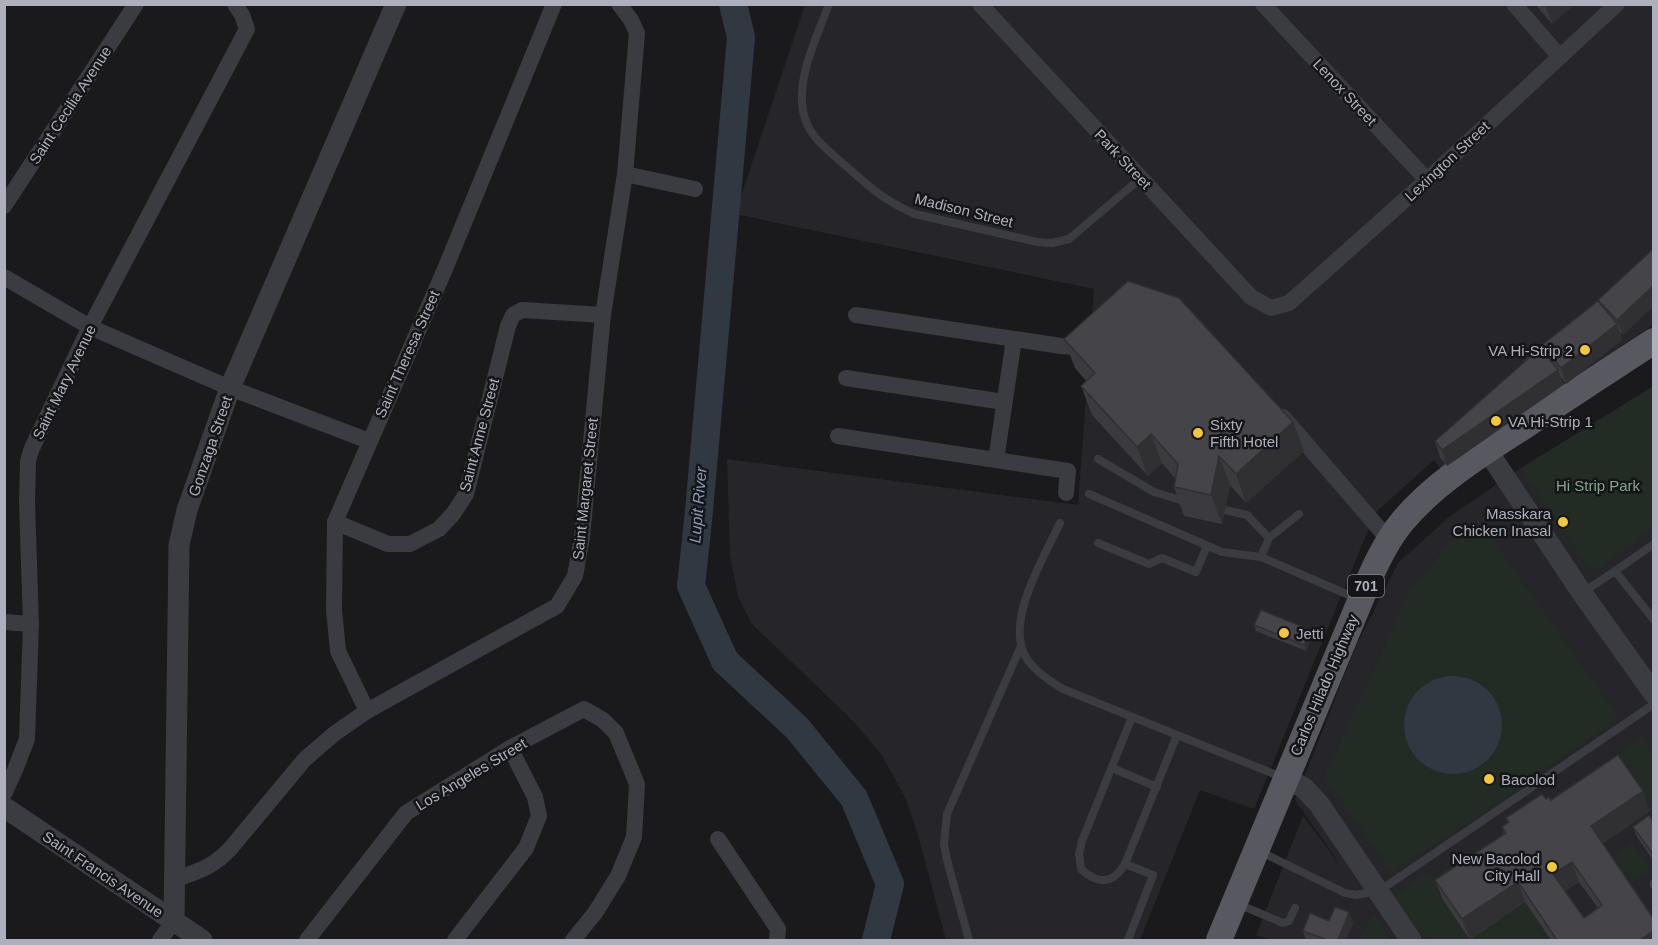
<svg xmlns="http://www.w3.org/2000/svg" width="1658" height="945" viewBox="0 0 1658 945" font-family="Arial,sans-serif">
  <rect width="100%" height="100%" fill="#1a1a1c"/>
  <!-- built -->
  <g fill="#26262a">
    <polygon points="805,5 1653,5 1653,325 1443,471 1434,460 1375,513 1254,809 1200,790 1140,940 946,940 918,835 906,799 881,754 853,721 752,624 738,597 730,556 727,459 1078,505 1094,289 735,214"/>
    <polygon points="1653,386 1653,940 1392,940 1374,915 1358,940 1271,940 1256,935 1303,816 1344,870 1295,800 1356,646 1398,563 1449,517 1521,468"/>
  </g>
  <!-- green -->
  <g fill="#222b24">
    <polygon points="1651,388 1654,391 1653,529 1591,572 1521,468"/>
    <polygon points="1480,522 1619,718 1474,819 1392,872 1324,777 1409,593 1451,541"/>
    <polygon points="1643,737 1653,752 1653,816 1625,775 1558,820 1562,790"/>
    <polygon points="1632,843 1651,869 1632,882 1613,856"/>
    <polygon points="1480,846 1513,853 1525,902 1551,940 1426,940 1418,929 1411,933 1390,901 1427,871 1433,878"/>
    <polygon points="1374,914 1392,940 1358,940"/>
  </g>
  <!-- water -->
  <circle fill="#303841" cx="1453" cy="725" r="49"/>
  <g fill="none" stroke-linecap="round" stroke-linejoin="round">
    <!-- river -->
    <polyline stroke="#303841" stroke-width="28" points="733,4 741,37 699,511 691,586 725,661 797,728 854,798 890,884 876,940"/>
    <!-- service -->
    <g stroke="#3b3c41" stroke-width="8">
      <path d="M829 4C816 40 791 87 807 124 814 141 834 155 847 167 871 188 885 201 915 214L1037 242 1052 243 1069 239 1141 178"/>
      <polyline points="1098,459 1154,492 1187,502"/>
      <polyline points="1089,494 1222,552 1261,557 1358,599"/>
      <polyline points="1225,510 1247,515 1269,538"/>
      <path d="M1060 523C1044 557 1003 624 1027 659 1036 672 1050 681 1063 689L1284 778"/>
      <polyline points="1098,543 1149,564 1162,558 1196,572 1207,546"/>
      <polyline points="1261,557 1269,538 1299,514"/>
      <polyline points="1615,571 1654,544"/>
      <polyline points="1582,593 1615,571 1654,620"/>
      <path d="M1132 717 1082 841 1079 854 1081 869C1098 885 1113 884 1125 864L1177 735"/>
      <polyline points="1112,768 1157,787"/>
      <polyline points="1259,851 1345,893 1356,895 1379,891 1654,704"/>
      <polyline points="1125,864 1153,875 1128,940"/>
      <polyline points="1654,883 1654,885"/>
      <polyline points="1238,904 1283,923 1289,921 1295,908"/>
      <polyline points="969,940 947,860 944,844 947,814 1021,646"/>
    </g>
    <!-- minor -->
    <g stroke="#3b3c41" stroke-width="16">
      <polyline points="980,4 1251,297 1271,308 1289,303 1427,180 1617,4"/>
      <polyline points="1263,4 1427,180"/>
      <polyline points="1514,4 1560,57"/>
      <polyline points="625,174 695,189"/>
      <polyline points="4,206 136,4"/>
      <polyline points="4,277 90,327 230,388 369,441"/>
      <path d="M856 315 1061 346C1070 347 1080 347 1088 341"/>
      <polyline points="846,378 1004,402"/>
      <polyline points="1283,417 1389,540"/>
      <polyline points="838,436 1068,471 1066,493"/>
      <polyline points="996,460 1014,339"/>
      <polyline points="335,522 388,544 410,544 439,529 453,514 466,494 508,326 513,315 522,310 603,315"/>
      <polyline points="4,622 31,624"/>
      <polyline points="367,711 338,651 334,610 335,522 445,269 554,4"/>
      <polyline points="4,794 15,770 27,739 31,624 27,503 28,461 32,448 90,327 247,29 242,15 235,4"/>
      <polyline points="718,839 778,929 777,940"/>
      <path d="M174 880C198 871 212 868 230 849L305 759 334 734 367 711 557 606 575 576 582 537 603 315 625 174 637 33 631 20 619 4"/>
      <polyline points="160,940 174,921"/>
      <polyline points="307,940 406,813 510,748 584,709 603,720 616,733 637,784 634,837 618,876 595,913 573,940"/>
      <polyline points="455,940 526,848 539,816 535,797 510,748"/>
    </g>
    <!-- tertiary -->
    <g stroke="#3b3c41" stroke-width="21">
      <polyline points="1487,450 1582,593 1654,694"/>
      <polyline points="1286,778 1304,788 1319,804 1411,940"/>
      <polyline points="4,807 202,940"/>
      <polyline points="174,921 179,545 187,510 230,388 396,4"/>
    </g>
    <!-- primary -->
    <path stroke="#575860" stroke-width="26" d="M1219 940 1368 582C1377 561 1387 540 1402 522 1432 485 1480 455 1520 429 1564 400 1609 370 1654 341"/>
  </g>
  <!-- wall -->
  <g fill="#3b3b3f" fill-rule="evenodd">
    <polygon points="1535,4 1575,4 1552,24"/>
    <polygon points="1653,249 1623,335 1620,332 1622,340 1566,384 1560,376 1563,385 1447,466 1440,457 1435,441 1545,354 1542,345 1598,301"/>
    <polygon points="1064,339 1293,422 1304,451 1246,503 1230,485 1222,524 1184,516 1174,487 1175,478 1162,463 1148,476 1092,415 1081,386 1086,381 1075,368"/>
    <polygon points="1254,625 1313,635 1306,651 1256,631"/>
    <path d="M1546 799 1650 811 1603 843 1653 940H1551L1525 902 1470 940 1443 900 1435 880 1504 834 1502 827 1508 823 1506 818ZM1579 882 1598 908 1584 918 1565 891Z"/>
    <polygon points="1653,821 1653,860 1637,837 1633,827"/>
    <polygon points="1349,912 1353,923 1346,940 1306,940 1303,931"/>
  </g>
  <!-- shaded-wall -->
  <g fill="#303033">
    <polygon points="1545,4 1575,4 1552,24"/>
    <polygon points="1653,286 1653,307 1623,335 1617,320"/>
    <polygon points="1617,324 1622,340 1566,384 1561,368"/>
    <polygon points="1558,370 1563,385 1447,466 1442,450"/>
    <polygon points="1293,422 1304,451 1246,503 1236,474"/>
    <polygon points="1151,434 1162,463 1148,476 1137,447"/>
    <polygon points="1219,456 1230,485 1222,524 1211,495"/>
    <polygon points="1311,630 1313,635 1306,651 1304,645"/>
    <polygon points="1643,791 1650,811 1598,846 1591,826"/>
    <polygon points="1572,862 1579,882 1561,894 1553,874"/>
    <polygon points="1518,882 1525,902 1470,940 1462,919"/>
    <polygon points="1349,912 1353,923 1346,940 1338,940"/>
    <polygon points="1653,931 1653,940 1640,940"/>
  </g>
  <!-- building -->
  <g fill="#454549" stroke="#303033" stroke-width="1.5" fill-rule="evenodd">
    <polygon points="1653,249 1653,286 1617,320 1598,300"/>
    <polygon points="1128,281 1179,298 1293,422 1236,474 1219,456 1211,495 1174,487 1178,464 1151,434 1137,447 1081,386 1095,373 1064,339"/>
    <polygon points="1598,301 1617,324 1561,368 1542,345"/>
    <polygon points="1540,348 1558,370 1442,450 1435,441"/>
    <polygon points="1261,610 1311,630 1304,645 1254,625"/>
    <path d="M1618 755 1643 791 1591 826 1653 918V931L1640 940H1557L1518 882 1462 919 1435 880 1506 833 1502 827 1509 822 1506 818 1542 794 1546 799 1549 797 1551 800ZM1572 862 1602 905 1584 918 1553 874Z"/>
    <polygon points="1649,815 1653,821 1653,854 1633,827"/>
    <polygon points="1335,907 1349,912 1338,940 1327,940 1303,931 1310,913 1329,921"/>
  </g>
  <!-- markers -->
  <g fill="#f1c73d" stroke="#151518" stroke-width="2">
    <circle cx="1585" cy="350" r="6"/>
    <circle cx="1496" cy="421" r="6"/>
    <circle cx="1198" cy="433" r="6"/>
    <circle cx="1563" cy="522" r="6"/>
    <circle cx="1284" cy="633" r="6"/>
    <circle cx="1489" cy="779" r="6"/>
    <circle cx="1552" cy="867" r="6"/>
  </g>
  <g text-anchor="middle" dominant-baseline="central" stroke-width="5" stroke-linejoin="round" paint-order="stroke">
    <!-- shield labels -->
    <rect fill="#151518" stroke="#7f828b" stroke-width="1.5" x="1348" y="575" width="36" height="22" rx="4.5"/>
    <g font-size="14" font-weight="bold" fill="#adb0bc">
      <text x="1366" y="586">701</text>
    </g>
    <!-- street labels -->
    <g font-size="15" fill="#adb0bc" stroke="#151518">
      <text transform="translate(1345 92) rotate(47)">Lenox Street</text>
      <text transform="translate(70 105) rotate(-57)">Saint Cecilia Avenue</text>
      <text transform="translate(1123 159) rotate(47)">Park Street</text>
      <text transform="translate(1447 161) rotate(-43)">Lexington Street</text>
      <text transform="translate(964 210) rotate(14)">Madison Street</text>
      <text transform="translate(407 354) rotate(-66)">Saint Theresa Street</text>
      <text transform="translate(64 382) rotate(-64)">Saint Mary Avenue</text>
      <text transform="translate(479 435) rotate(-75)">Saint Anne Street</text>
      <text transform="translate(210 446) rotate(-71)">Gonzaga Street</text>
      <text transform="translate(585 489) rotate(-84)">Saint Margaret Street</text>
      <text transform="translate(1324 685) rotate(-67)">Carlos Hilado Highway</text>
      <text transform="translate(471 774) rotate(-31)">Los Angeles Street</text>
      <text transform="translate(103 874) rotate(34)">Saint Francis Avenue</text>
    </g>
    <!-- poi labels -->
    <g font-size="15" fill="#adb0bc" stroke="#151518" text-anchor="start">
      <text x="1573" y="350" text-anchor="end">VA Hi-Strip 2</text>
      <text x="1508" y="421">VA Hi-Strip 1</text>
      <text x="1210" y="424">Sixty<tspan x="1210" dy="17">Fifth Hotel</tspan></text>
      <text x="1551" y="513" text-anchor="end">Masskara<tspan x="1551" dy="17">Chicken Inasal</tspan></text>
      <text x="1296" y="633">Jetti</text>
      <text x="1501" y="779">Bacolod</text>
      <text x="1540" y="858" text-anchor="end">New Bacolod<tspan x="1540" dy="17">City Hall</tspan></text>
    </g>
    <!-- park labels -->
    <g font-size="15" fill="#84a68a" stroke="#151518">
      <text x="1598" y="485">Hi Strip Park</text>
    </g>
    <!-- water labels -->
    <g font-size="16" font-style="italic" fill="#859ab6" stroke="#151518">
      <text transform="translate(698 505) rotate(-85)">Lupit River</text>
    </g>
  </g>
  <!-- border -->
  <rect width="1658" height="945" fill="none" stroke="#adb0bc" stroke-width="12"/>
</svg>
